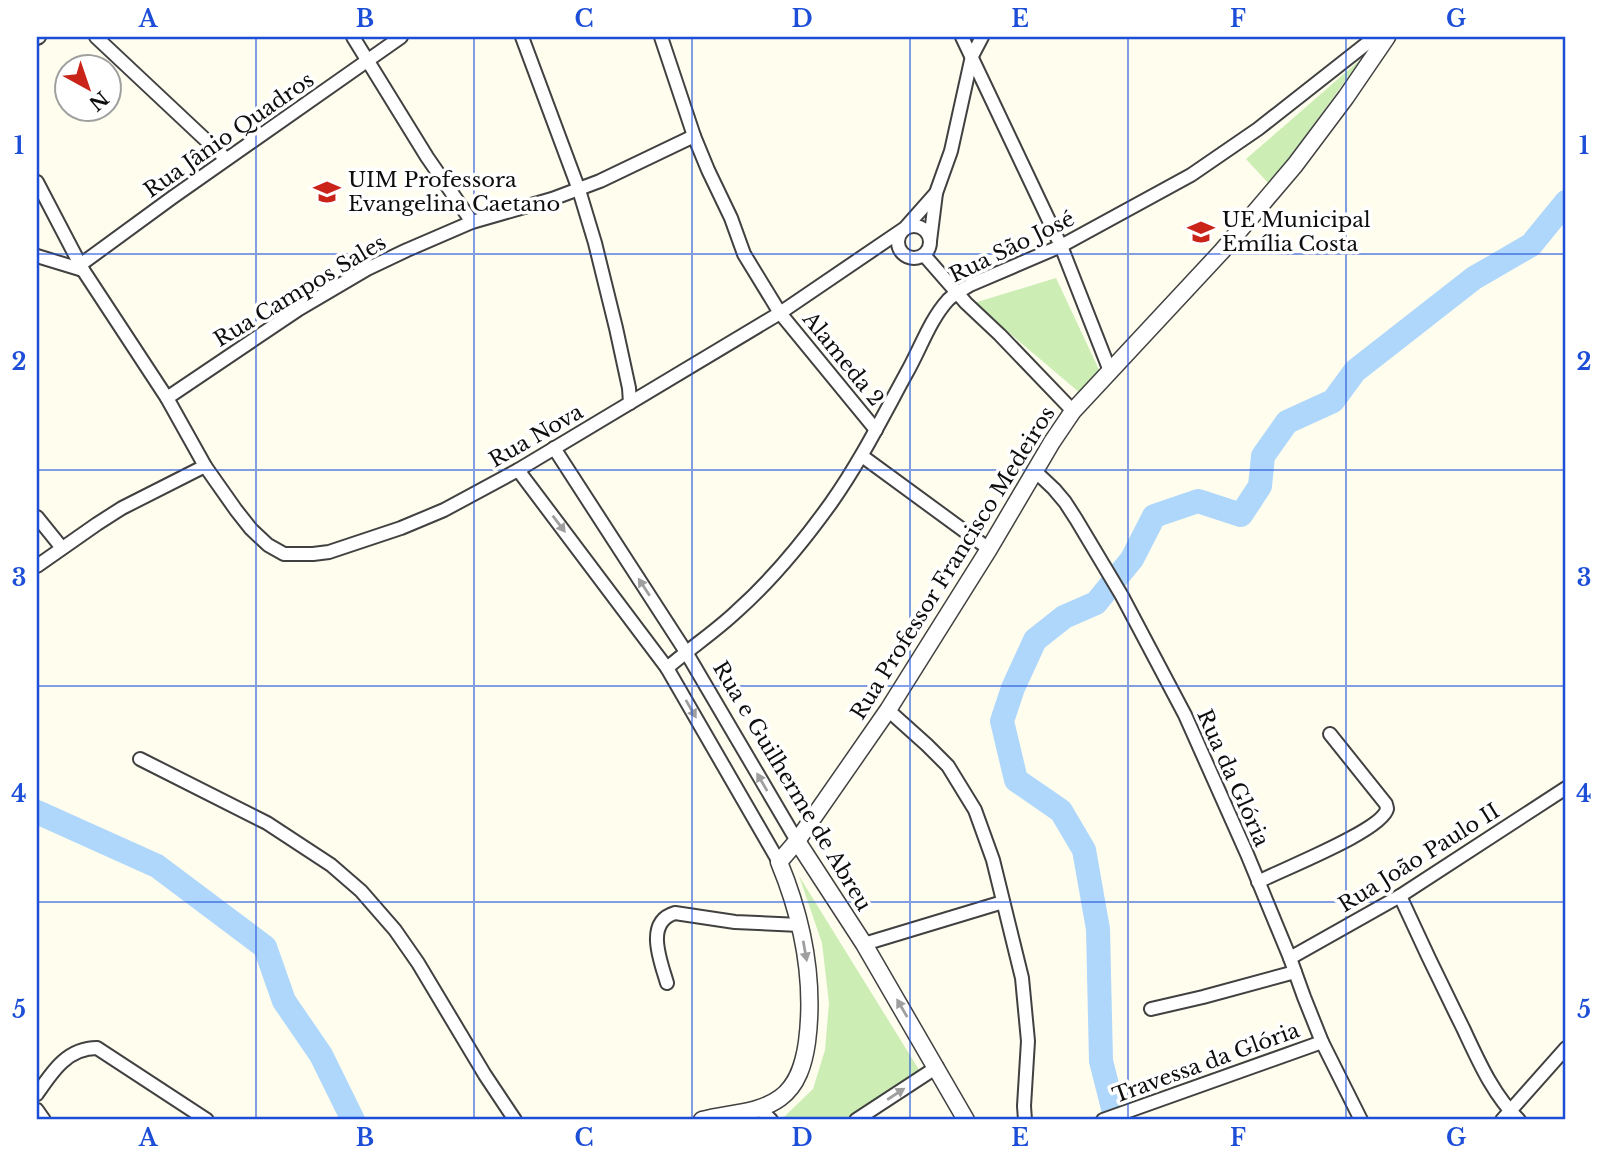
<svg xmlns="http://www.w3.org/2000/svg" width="1603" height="1157" viewBox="0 0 1603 1157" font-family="'Libre Baskerville',serif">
  <rect width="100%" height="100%" fill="#fffdee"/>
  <!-- green -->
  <g fill="#ccedb4">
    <polygon points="1361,59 1270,185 1246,159"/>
    <polygon points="1056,278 1101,374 1080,393 974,303"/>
    <polygon points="799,876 921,1073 851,1120 787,1120 784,1117 813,1089 825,1050 829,1003 822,943"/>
  </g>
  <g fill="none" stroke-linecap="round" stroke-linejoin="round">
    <!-- river -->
    <g stroke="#aed7fb" stroke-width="24">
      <polyline points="37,812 157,866 265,947 284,1001 321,1055 353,1120"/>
      <polyline points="1116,1120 1101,1061 1098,929 1084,850 1061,811 1016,780 1002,721 1013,688 1035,640 1064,617 1096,603 1132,559 1154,516 1198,501 1241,515 1260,486 1263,456 1287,422 1333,401 1355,371 1474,278 1531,245 1566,202"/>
    </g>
    <defs>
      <g id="minor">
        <polyline points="96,37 226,159"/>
        <polyline points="353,37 427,157 472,222"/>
        <polyline points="522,37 579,190 595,243 616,328 629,388 630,403"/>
        <polyline points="661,37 694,136 708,170 731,218 744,254 780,313 876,430"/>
        <polyline points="962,37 1061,246 1110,371"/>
        <polyline points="37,38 39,37"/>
        <polyline points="37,182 83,270 167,398 205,466 236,510 251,529 268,545 284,554 313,554 329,552 401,528 444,510 518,470 780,313 905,228 936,193 951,151 972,56 982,37"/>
        <circle cx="914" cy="242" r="16"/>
        <polyline points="930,241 936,193"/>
        <polyline points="924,255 966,303 1000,335 1073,411"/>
        <polyline points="37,256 83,270"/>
        <polyline points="80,265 173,197 401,37"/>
        <polyline points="167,398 299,309 367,269 407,250 472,222 552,199 600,181 694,136"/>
        <polyline points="554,448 686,652 797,841"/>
        <polyline points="862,456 989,549"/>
        <polyline points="518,470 667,668 779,862"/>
        <polyline points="1035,471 1054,489 1065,502 1076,519 1122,596 1185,715 1247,854 1290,958 1304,997 1322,1042 1361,1120"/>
        <polyline points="37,517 62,548"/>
        <polyline points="37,566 97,524 122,508 205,466"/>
        <path d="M667 668C690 648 715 632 737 611 773 579 803 542 831 503 860 462 882 418 906 374 920 350 929 321 948 300 954 294 962 290 970 285L1061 246 1191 175 1258 129 1375 37"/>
        <polyline points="888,710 927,745 948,766 975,810 993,860 1022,978 1028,1041 1024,1106 1025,1120"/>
        <polyline points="140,759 267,823 331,865 361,891 395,930 418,963 485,1075 515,1120"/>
        <path d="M1258 882C1280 870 1382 831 1387 809 1387 807 1386 805 1386 804L1330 734"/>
        <path d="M1400 896C1420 940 1441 984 1463 1028 1478 1060 1493 1095 1519 1120"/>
        <polyline points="864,944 1003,902"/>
        <polyline points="1290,958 1400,896 1566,788"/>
        <path d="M667 983C661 962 644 922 675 913L735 922 800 925"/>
        <polyline points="1151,1009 1203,997 1295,972"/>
        <path d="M37 1094C52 1072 67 1048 97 1048L207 1120"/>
        <polyline points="759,1108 771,1120"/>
        <polyline points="37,1110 44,1120"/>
        <polyline points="856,1120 937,1067"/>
        <polyline points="1103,1120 1322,1042"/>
        <polyline points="1502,1120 1566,1048"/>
      </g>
      <g id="tertiary">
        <polyline points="797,841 864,944 966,1120"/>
        <path d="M702 1120C727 1113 758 1114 780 1098 798 1085 804 1063 807 1042 815 980 803 920 779 862L797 841 888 710 989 549 1052 442 1073 411 1222 251 1295 165 1346 97 1387 37"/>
      </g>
    </defs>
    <!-- minor casing -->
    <use href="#minor" stroke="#414141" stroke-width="16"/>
    <!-- tertiary casing -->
    <use href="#tertiary" stroke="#414141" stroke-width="19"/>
    <!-- minor -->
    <use href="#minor" stroke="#fff" stroke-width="12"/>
    <!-- tertiary -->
    <use href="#tertiary" stroke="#fff" stroke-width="16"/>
  </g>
  <!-- one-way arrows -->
  <defs><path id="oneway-solid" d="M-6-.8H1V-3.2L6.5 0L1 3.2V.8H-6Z" transform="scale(1.75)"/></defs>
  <g fill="#9f9f9f">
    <use href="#oneway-solid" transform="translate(559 524) rotate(53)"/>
    <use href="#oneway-solid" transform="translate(644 587) rotate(-123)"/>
    <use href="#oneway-solid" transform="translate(691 709) rotate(60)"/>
    <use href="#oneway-solid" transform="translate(762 782) rotate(-120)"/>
    <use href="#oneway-solid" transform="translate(805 951) rotate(80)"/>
    <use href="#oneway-solid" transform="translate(902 1008) rotate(-120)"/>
    <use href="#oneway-solid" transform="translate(896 1094) rotate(-33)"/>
  </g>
  <!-- grid -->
  <path fill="none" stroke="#1d4ed8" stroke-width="2" stroke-opacity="0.55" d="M256 37V1120M474 37V1120M692 37V1120M910 37V1120M1128 37V1120M1346 37V1120M37 254H1566M37 470H1566M37 686H1566M37 902H1566"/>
  <!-- icons -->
  <defs>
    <symbol id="school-bare" viewBox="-9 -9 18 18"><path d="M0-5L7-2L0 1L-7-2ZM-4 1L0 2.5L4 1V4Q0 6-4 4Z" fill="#ca241a" stroke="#fff" stroke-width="2.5" paint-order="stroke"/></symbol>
  </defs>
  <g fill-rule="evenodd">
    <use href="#school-bare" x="308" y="173" width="38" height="38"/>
    <use href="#school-bare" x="1182" y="213" width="38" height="38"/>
  </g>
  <g text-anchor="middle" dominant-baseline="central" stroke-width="7" stroke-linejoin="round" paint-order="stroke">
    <!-- street labels -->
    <g font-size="21" fill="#0e0e0e" stroke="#fff">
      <text transform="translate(229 135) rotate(-35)">Rua Jânio Quadros</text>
      <text transform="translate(1012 247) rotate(-26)">Rua São José</text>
      <text transform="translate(300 291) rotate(-31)">Rua Campos Sales</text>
      <text transform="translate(843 359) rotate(51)">Alameda 2</text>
      <text transform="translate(536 436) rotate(-30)">Rua Nova</text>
      <text transform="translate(953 563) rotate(-58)">Rua Professor Francisco Medeiros</text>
      <text transform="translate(1233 778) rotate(66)">Rua da Glória</text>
      <text transform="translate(792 786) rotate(59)">Rua e Guilherme de Abreu</text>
      <text transform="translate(1419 858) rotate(-32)">Rua João Paulo II</text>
      <text transform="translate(1206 1063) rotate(-20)">Travessa da Glória</text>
    </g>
    <!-- poi labels -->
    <g font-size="21" fill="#0e0e0e" stroke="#fff" text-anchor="start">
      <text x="348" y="180">UIM Professora<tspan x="348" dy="24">Evangelina Caetano</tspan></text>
      <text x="1222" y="220">UE Municipal<tspan x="1222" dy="24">Emília Costa</tspan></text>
    </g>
  </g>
  <!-- border -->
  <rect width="1603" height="1157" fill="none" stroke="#ffffff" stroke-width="77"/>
  <!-- north arrow -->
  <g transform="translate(88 88) rotate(140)"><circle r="33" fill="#ffffff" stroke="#9f9f9f" stroke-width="2"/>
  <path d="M0-5L12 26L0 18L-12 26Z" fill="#ca241a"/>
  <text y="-10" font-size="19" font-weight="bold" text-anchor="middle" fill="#0e0e0e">N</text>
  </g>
  <rect x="38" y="38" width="1526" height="1080" fill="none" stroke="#1d4ed8" stroke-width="2.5"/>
  <g font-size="23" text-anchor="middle" font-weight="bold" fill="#1d4ed8">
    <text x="148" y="27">A</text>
    <text x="365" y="27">B</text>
    <text x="584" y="27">C</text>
    <text x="802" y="27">D</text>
    <text x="1020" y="27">E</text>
    <text x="1238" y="27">F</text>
    <text x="1456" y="27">G</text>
    <text x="19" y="154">1</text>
    <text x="1584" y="154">1</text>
    <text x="19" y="370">2</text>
    <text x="1584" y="370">2</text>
    <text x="19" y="586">3</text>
    <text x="1584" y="586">3</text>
    <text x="19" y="802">4</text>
    <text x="1584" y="802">4</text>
    <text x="19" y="1018">5</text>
    <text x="1584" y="1018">5</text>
    <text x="148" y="1146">A</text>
    <text x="365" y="1146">B</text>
    <text x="584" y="1146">C</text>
    <text x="802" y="1146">D</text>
    <text x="1020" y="1146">E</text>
    <text x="1238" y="1146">F</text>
    <text x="1456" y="1146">G</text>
  </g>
</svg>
